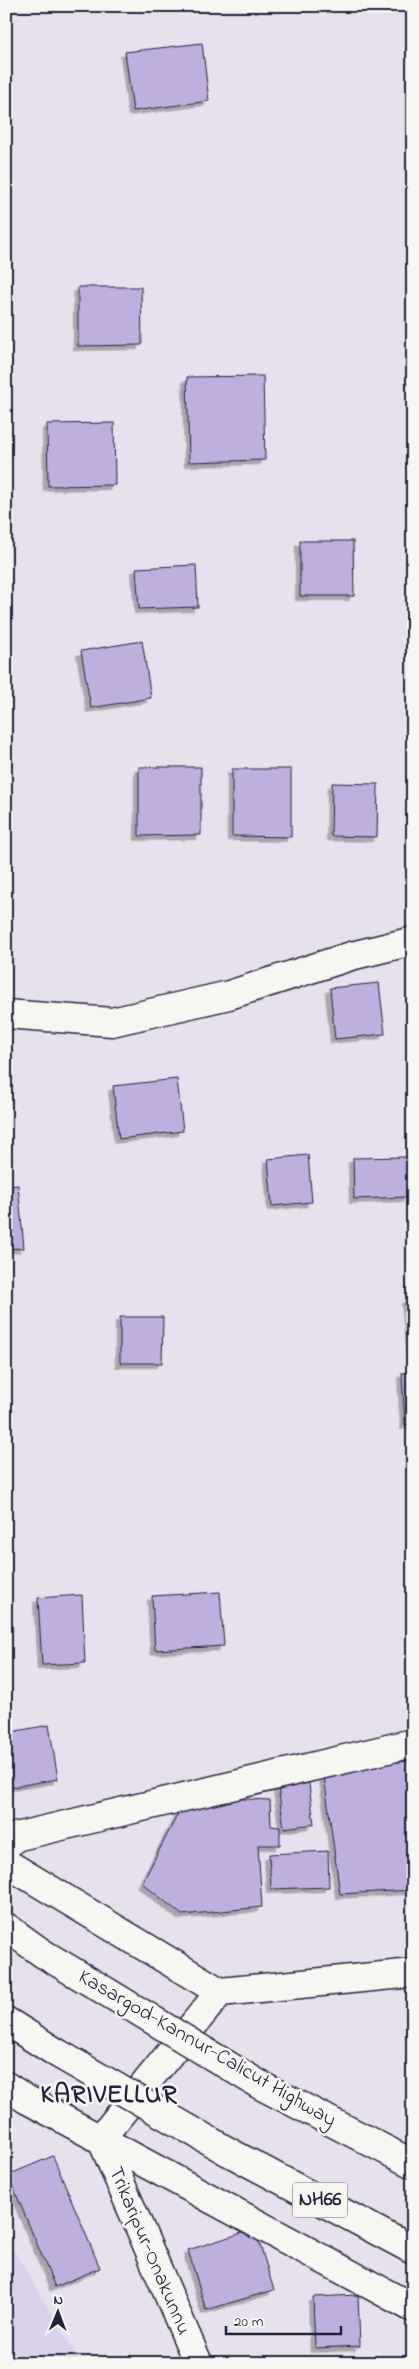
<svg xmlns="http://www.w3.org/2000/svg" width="419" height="2369" viewBox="0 0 419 2369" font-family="'Indie Flower',sans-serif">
  <defs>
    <filter id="shadow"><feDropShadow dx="-4.5" dy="4.5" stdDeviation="0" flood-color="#0004"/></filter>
  </defs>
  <rect width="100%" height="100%" fill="#e6e1ec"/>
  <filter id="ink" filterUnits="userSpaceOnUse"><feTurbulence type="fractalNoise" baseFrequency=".02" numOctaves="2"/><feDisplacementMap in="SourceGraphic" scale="10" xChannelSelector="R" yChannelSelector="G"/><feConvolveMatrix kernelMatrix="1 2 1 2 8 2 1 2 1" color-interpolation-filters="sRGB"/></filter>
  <g filter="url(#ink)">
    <!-- built -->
    <polygon fill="#dad2e8" points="6,2237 81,2363 6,2363"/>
    <!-- building -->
    <g fill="#bfafdf" stroke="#22223b" filter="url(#shadow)">
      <polygon points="202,43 209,101 133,111 125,52"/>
      <polygon points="78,287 141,287 142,345 78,346"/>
      <polygon points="263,376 265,460 189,462 187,377"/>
      <polygon points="114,423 115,485 48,486 47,424"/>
      <polygon points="300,541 353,541 354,596 300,596"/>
      <polygon points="196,565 198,607 139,609 136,568"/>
      <polygon points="142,641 151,698 91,708 81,651"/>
      <polygon points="139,767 201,767 201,835 139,836"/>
      <polygon points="232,769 291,769 291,837 232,836"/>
      <polygon points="332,783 378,784 377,837 331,836"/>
      <polygon points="379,983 385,1034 335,1039 330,988"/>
      <polygon points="177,1079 183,1131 119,1139 113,1086"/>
      <polygon points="308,1155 312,1202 272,1206 268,1159"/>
      <polygon points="406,1157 408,1197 354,1199 353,1158"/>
      <polygon points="18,1185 24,1248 6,1249 6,1186"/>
      <polygon points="413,1298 413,1347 411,1348 406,1299"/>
      <polygon points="120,1317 163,1317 162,1363 120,1363"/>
      <polygon points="402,1373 413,1373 413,1424 405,1425"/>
      <polygon points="220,1592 224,1646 155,1650 152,1596"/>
      <polygon points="82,1595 85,1663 42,1665 38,1598"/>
      <polygon points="49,1725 58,1779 6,1788 6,1733"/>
      <polygon points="411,1761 413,1890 340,1894 324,1776 360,1765"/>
      <polygon points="308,1777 314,1824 284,1828 277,1781"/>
      <polygon points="242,1799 270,1800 271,1826 280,1827 280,1845 258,1845 262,1907 182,1915 142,1883 182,1806"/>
      <polygon points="328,1851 329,1887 271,1889 269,1854"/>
      <polygon points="53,2156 100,2268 55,2287 8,2175"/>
      <polygon points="255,2229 274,2290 206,2310 188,2250"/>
      <polygon points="358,2295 360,2346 315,2348 313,2297"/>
    </g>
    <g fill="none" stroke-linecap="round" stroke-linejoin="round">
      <defs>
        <g id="street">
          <polyline points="6,1014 112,1022 229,995 351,956 413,941"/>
          <polyline points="6,1846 15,1837 413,1743"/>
          <polyline points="6,1863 220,1992"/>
        </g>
        <g id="secondary">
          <polyline points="6,2086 26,2099 413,2308"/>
          <polyline points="198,2363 101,2138 220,1992 413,1973"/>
        </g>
        <g id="highway">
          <polyline points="6,1927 42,1953 97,1986"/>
          <polyline points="6,2021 57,2053"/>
          <polyline points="260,2085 413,2164"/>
          <polyline points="227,2151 413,2250"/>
        </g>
      </defs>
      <!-- street casing -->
      <use href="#street" stroke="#22223b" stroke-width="31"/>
      <!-- secondary casing -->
      <use href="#secondary" stroke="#22223b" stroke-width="31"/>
      <!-- highway casing -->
      <use href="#highway" stroke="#22223b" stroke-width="31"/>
      <!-- street -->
      <use href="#street" stroke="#f6f6f2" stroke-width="28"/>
      <!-- secondary -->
      <use href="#secondary" stroke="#f6f6f2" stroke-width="28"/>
      <!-- highway -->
      <use href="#highway" stroke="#f6f6f2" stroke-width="28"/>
      <defs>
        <g id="highway-bridge">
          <polyline points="97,1986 260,2085"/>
          <polyline points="57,2053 227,2151"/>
        </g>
      </defs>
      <!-- highway-bridge casing -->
      <use href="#highway-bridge" stroke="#22223b" stroke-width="31" stroke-linecap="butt"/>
      <!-- highway-bridge -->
      <use href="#highway-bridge" stroke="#f6f6f2" stroke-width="28"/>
    </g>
  </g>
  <g text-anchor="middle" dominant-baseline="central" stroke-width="5" stroke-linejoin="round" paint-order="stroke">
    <!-- shield labels -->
    <rect fill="#f6f6f2" stroke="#626272" stroke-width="1" x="292.5" y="2182.5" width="55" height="35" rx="4"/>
    <g font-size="20" font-weight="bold" fill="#22223b">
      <text x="320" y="2200">NH66</text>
    </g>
    <!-- street labels -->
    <g font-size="21" fill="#22223b" stroke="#f6f6f2">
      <text transform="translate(207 2049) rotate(30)">Kasargod-Kannur-Calicut Highway</text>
      <text transform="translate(149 2251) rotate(67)">Trikaripur-Onakunnu</text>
    </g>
    <!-- district labels -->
    <g font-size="26" font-weight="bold" letter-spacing="1" fill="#22223b" stroke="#f6f6f2">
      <text x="109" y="2096">KARIVELLUR</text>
    </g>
  </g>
  <!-- margin -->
  <rect width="419" height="2369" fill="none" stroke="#f6f6f2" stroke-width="25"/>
  <rect x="12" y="12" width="394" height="2344" fill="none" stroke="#22223b" stroke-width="2" filter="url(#ink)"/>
  <!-- north arrow -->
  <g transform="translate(58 2312) rotate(1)" stroke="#f6f6f2" stroke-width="4" paint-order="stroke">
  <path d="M0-4L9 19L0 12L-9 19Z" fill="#22223b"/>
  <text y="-8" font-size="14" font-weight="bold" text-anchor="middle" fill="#22223b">N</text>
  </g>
  <!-- scale -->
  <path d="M226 2326v8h115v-8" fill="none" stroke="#22223b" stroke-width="2.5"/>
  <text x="234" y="2326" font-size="15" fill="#22223b" stroke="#f6f6f2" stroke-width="4" paint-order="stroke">20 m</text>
</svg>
